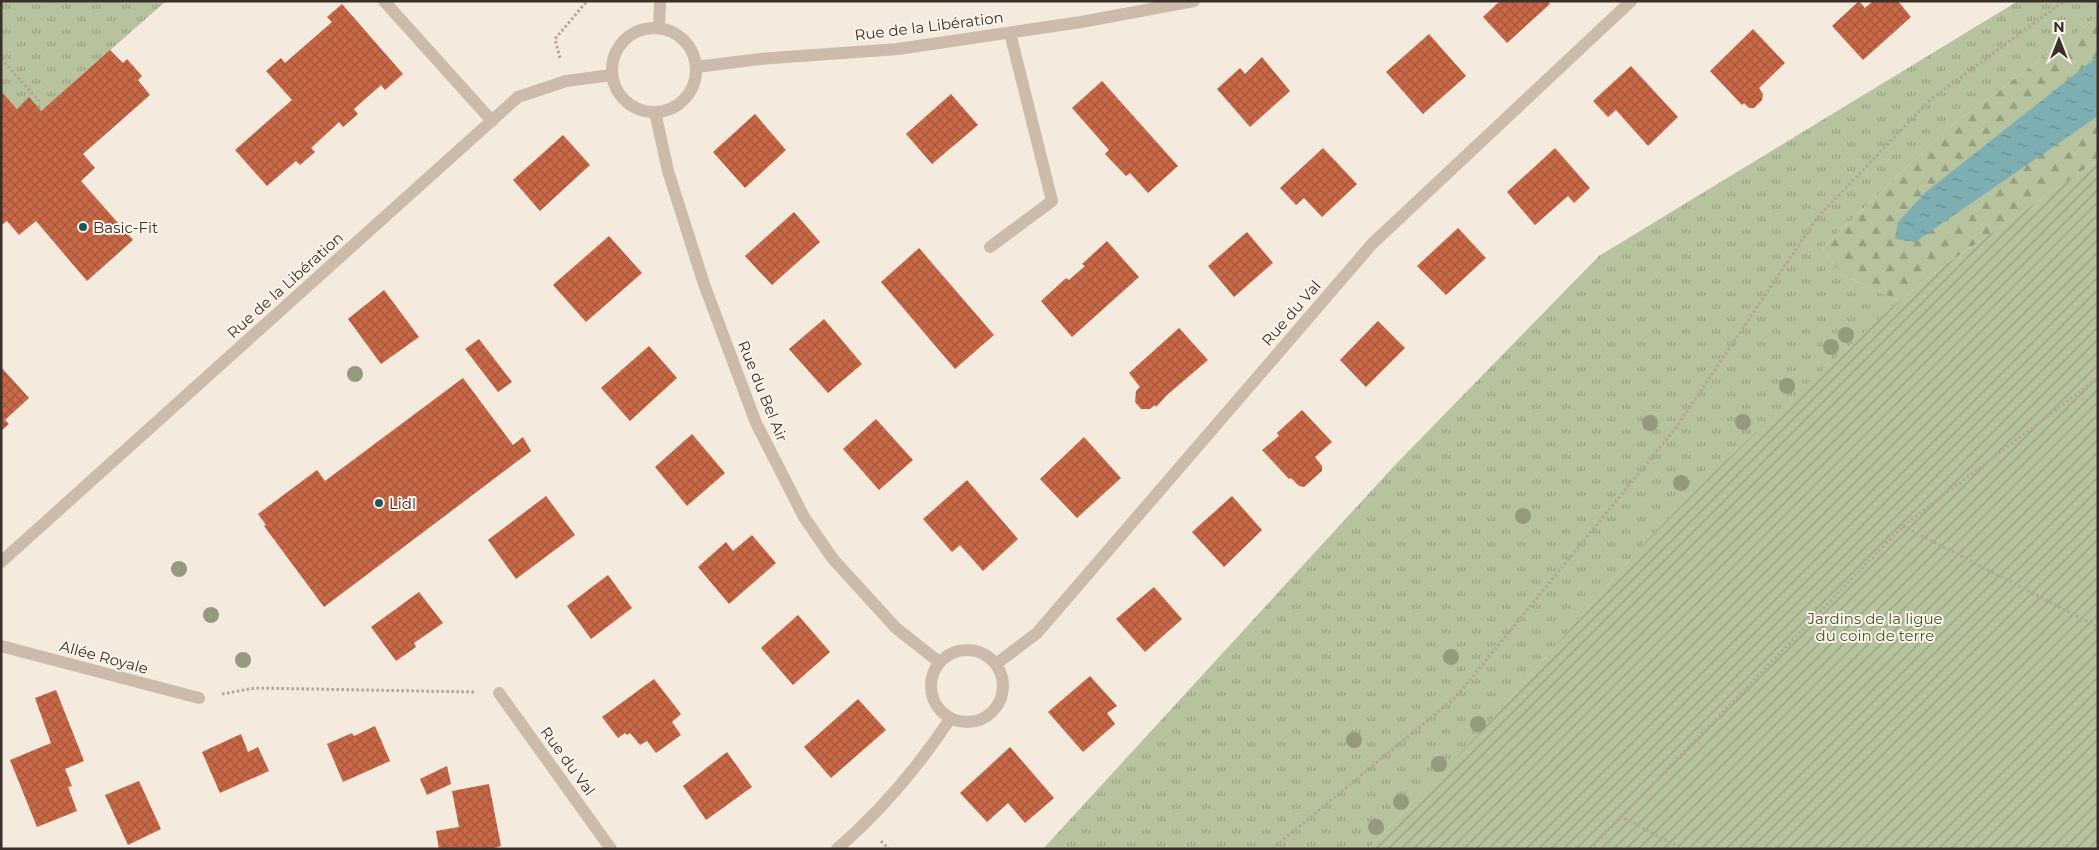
<svg xmlns="http://www.w3.org/2000/svg" width="2099" height="850" viewBox="0 0 2099 850" font-family="Montserrat,sans-serif">
  <defs>
    <pattern id="grass-tufts" width="24" height="20" patternUnits="userSpaceOnUse" patternTransform="scale(1.25)"><rect width="24" height="20" fill="#b6c39e"/><path d="M3 7l-1-3M5 7V3M7 7l1-3M15 17l-1-3M17 17v-4M19 17l1-3" fill="none" stroke="#959f81"/></pattern>
    <pattern id="forest-firs" width="22" height="20" patternUnits="userSpaceOnUse" patternTransform="scale(1.25)"><rect width="22" height="20" fill="#b6c39e"/><path d="M5 1l3.5 6h-7zM16 11l3.5 6h-7z" fill="#959f81"/></pattern>
    <pattern id="garden-furrows" width="10" height="10" patternUnits="userSpaceOnUse" patternTransform="scale(1.25)"><rect width="10" height="10" fill="#b6c39e"/><path d="M-1 1l2-2M0 10L10 0M9 11l2-2" fill="none" stroke="#959f81"/></pattern>
    <pattern id="water-ripples" width="26" height="14" patternUnits="userSpaceOnUse" patternTransform="scale(1.25)"><rect width="26" height="14" fill="#7caeb2"/><path d="M2 4q2-2 4 0t4 0M15 11q2-2 4 0t4 0" fill="none" stroke="#678e91"/></pattern>
    <pattern id="building-cross-hatch" width="8" height="8" patternUnits="userSpaceOnUse" patternTransform="scale(1.25)"><rect width="8" height="8" fill="#c96947"/><path d="M0 0l8 8M0 8l8-8" fill="none" stroke="#a4573b"/></pattern>
  </defs>
  <rect width="100%" height="100%" fill="#f4eade"/>
  <!-- grass -->
  <g fill="url(#grass-tufts)">
    <polygon points="1,1 166,1 41,111 29,98 17,109 1,91"/>
    <polygon points="2018,1 2098,1 2098,17 1947,129 1822,248 1841,274 1899,301 1704,482 1647,540 1492,719 1368,849 1043,849 1395,465 1599,256"/>
  </g>
  <!-- forest -->
  <polygon fill="url(#forest-firs)" points="2098,17 2098,160 1945,265 1899,301 1841,274 1822,248 1947,129"/>
  <!-- garden -->
  <polygon fill="url(#garden-furrows)" points="2098,160 2098,849 1368,849 1492,719 1647,540 1704,482 1799,391 1899,301 1945,265"/>
  <!-- water -->
  <polygon fill="url(#water-ripples)" points="2098,56 2098,116 1915,242 1895,239 1898,222 1926,192"/>
  <!-- building -->
  <g fill="url(#building-cross-hatch)">
    <polygon points="1500,1 1548,1 1550,4 1507,43 1483,17"/>
    <polygon points="1859,1 1865,8 1873,1 1898,1 1911,17 1863,60 1832,26"/>
    <polygon points="342,4 403,74 385,90 381,85 354,109 358,114 343,127 339,122 311,148 315,152 300,165 296,161 267,186 235,150 292,100 266,71 281,58 285,63 332,22 327,17"/>
    <polygon points="1753,29 1785,63 1759,88 1763,94 1762,100 1754,108 1749,108 1744,103 1742,105 1710,71"/>
    <polygon points="1429,34 1466,76 1423,114 1386,72"/>
    <polygon points="110,50 123,63 127,59 142,76 138,80 150,95 83,154 95,168 81,181 133,240 87,281 36,221 19,235 7,221 1,225 1,91 17,109 29,97 41,111"/>
    <polygon points="1262,57 1290,91 1250,127 1217,89 1240,68 1245,74"/>
    <polygon points="1631,66 1678,117 1648,146 1616,110 1608,117 1593,101"/>
    <polygon points="1102,81 1178,166 1148,193 1130,173 1126,176 1105,154 1109,150 1072,108"/>
    <polygon points="951,94 978,125 932,164 906,134"/>
    <polygon points="755,114 786,150 745,188 713,152"/>
    <polygon points="563,135 590,165 540,211 513,180"/>
    <polygon points="1323,148 1357,184 1322,217 1304,198 1296,205 1280,188"/>
    <polygon points="1555,148 1590,188 1574,203 1568,196 1535,225 1507,192"/>
    <polygon points="794,212 820,242 772,285 745,256"/>
    <polygon points="1458,228 1486,258 1446,295 1417,266"/>
    <polygon points="1247,232 1273,263 1234,297 1208,266"/>
    <polygon points="609,236 642,273 586,322 553,285"/>
    <polygon points="1107,241 1139,277 1072,337 1041,301 1066,278 1069,280 1085,266 1082,264"/>
    <polygon points="919,248 994,335 955,369 881,282"/>
    <polygon points="384,290 419,337 381,364 348,319"/>
    <polygon points="824,319 862,364 828,393 789,349"/>
    <polygon points="1378,321 1405,348 1366,387 1340,360"/>
    <polygon points="1179,328 1208,360 1167,395 1156,407 1155,405 1150,409 1141,409 1135,402 1136,391 1140,387 1129,373"/>
    <polygon points="479,339 512,382 498,392 465,349"/>
    <polygon points="649,346 677,378 630,421 601,388"/>
    <polygon points="1,367 29,398 5,420 9,424 1,431"/>
    <polygon points="463,378 513,445 523,437 531,451 324,607 264,526 266,525 258,514 317,470 325,481"/>
    <polygon points="1302,410 1332,442 1315,457 1322,466 1322,471 1304,487 1299,486 1291,478 1289,479 1262,450 1279,436 1277,433"/>
    <polygon points="876,419 913,460 879,490 843,449"/>
    <polygon points="692,434 725,473 687,506 655,467"/>
    <polygon points="1084,437 1121,478 1077,518 1040,479"/>
    <polygon points="967,480 1018,539 983,571 960,545 952,552 923,519"/>
    <polygon points="546,496 575,535 516,579 488,540"/>
    <polygon points="1232,496 1262,530 1224,567 1192,532"/>
    <polygon points="752,535 776,563 729,604 698,567 726,542 733,551"/>
    <polygon points="608,575 632,608 591,639 567,606"/>
    <polygon points="1154,587 1182,619 1145,652 1116,619"/>
    <polygon points="419,592 443,623 414,643 416,647 396,661 371,627"/>
    <polygon points="798,615 830,652 793,685 761,648"/>
    <polygon points="1090,676 1117,706 1107,713 1115,724 1083,752 1048,712"/>
    <polygon points="654,679 681,714 672,722 681,735 656,753 647,741 640,745 630,733 627,735 625,733 618,738 602,717"/>
    <polygon points="56,690 84,761 65,769 72,786 68,787 77,811 37,827 10,760 51,743 35,698"/>
    <polygon points="858,699 886,730 831,778 804,747"/>
    <polygon points="375,726 390,761 343,782 327,744 352,733 354,736"/>
    <polygon points="241,734 248,752 258,747 269,771 220,793 202,752"/>
    <polygon points="1010,747 1054,798 1025,823 1008,803 987,822 960,793"/>
    <polygon points="727,752 752,787 706,820 683,786"/>
    <polygon points="447,766 451,784 427,795 420,779"/>
    <polygon points="139,781 161,829 128,845 105,795"/>
    <polygon points="489,784 501,846 490,849 439,849 436,831 459,827 452,791"/>
  </g>
  <g fill="none" stroke-linecap="round" stroke-linejoin="round">
    <!-- path -->
    <g stroke="#b8a494" stroke-width="3" stroke-dasharray="2.5 2.5" stroke-linecap="butt">
      <polyline points="560,58 555,39 587,1"/>
      <polyline points="1,59 40,102"/>
      <polyline points="1903,526 2098,627"/>
      <polyline points="222,694 255,688 475,692"/>
      <polyline points="1620,816 1683,849"/>
      <polyline points="881,841 889,849"/>
      <polyline points="1272,849 1456,697 1675,429 1817,218 1930,100 2064,1"/>
      <polyline points="1590,849 1903,526 2098,378"/>
    </g>
    <!-- minor -->
    <g stroke="#ccbaaa" stroke-width="12">
      <polyline points="384,1 492,121"/>
      <polyline points="659,28 660,1"/>
      <circle cx="654" cy="70" r="42"/>
      <polyline points="696,67 760,59 898,49 1081,22 1194,1"/>
      <polyline points="655,112 668,171 704,284 756,423 804,517 833,559 896,628 939,662"/>
      <polyline points="990,247 1052,201 1010,33"/>
      <polyline points="1,562 518,97 566,81 612,75"/>
      <polyline points="1,646 199,698"/>
      <circle cx="967" cy="686" r="36"/>
      <polyline points="996,664 1037,633 1372,244 1631,1"/>
      <polyline points="499,693 611,849"/>
      <path d="M837 849C881 811 918 767 950 719"/>
    </g>
  </g>
  <!-- trees -->
  <g fill="#959a7c">
    <circle cx="1846" cy="335" r="8"/>
    <circle cx="1831" cy="347" r="8"/>
    <circle cx="355" cy="374" r="8"/>
    <circle cx="1787" cy="386" r="8"/>
    <circle cx="1743" cy="422" r="8"/>
    <circle cx="1650" cy="423" r="8"/>
    <circle cx="1681" cy="483" r="8"/>
    <circle cx="1523" cy="516" r="8"/>
    <circle cx="179" cy="569" r="8"/>
    <circle cx="211" cy="615" r="8"/>
    <circle cx="1451" cy="657" r="8"/>
    <circle cx="243" cy="660" r="8"/>
    <circle cx="1478" cy="724" r="8"/>
    <circle cx="1354" cy="740" r="8"/>
    <circle cx="1439" cy="764" r="8"/>
    <circle cx="1401" cy="802" r="8"/>
    <circle cx="1376" cy="827" r="8"/>
  </g>
  <!-- markers -->
  <g fill="#1d575d" stroke="#fbf4eb" stroke-width="2">
    <circle cx="83" cy="227" r="5"/>
    <circle cx="379" cy="503" r="5"/>
  </g>
  <g text-anchor="middle" dominant-baseline="central" stroke-width="4" stroke-linejoin="round" paint-order="stroke">
    <!-- street labels -->
    <g font-size="15" fill="#3a2f29" stroke="#fbf4eb">
      <text transform="translate(929 26) rotate(-7)">Rue de la Libération</text>
      <text transform="translate(285 285) rotate(-42)">Rue de la Libération</text>
      <text transform="translate(1291 313) rotate(-49)">Rue du Val</text>
      <text transform="translate(763 391) rotate(68)">Rue du Bel Air</text>
      <text transform="translate(104 657) rotate(15)">Allée Royale</text>
      <text transform="translate(568 761) rotate(54)">Rue du Val</text>
    </g>
    <!-- poi labels -->
    <g font-size="15" fill="#3a2f29" stroke="#fbf4eb" text-anchor="start">
      <text x="93" y="227">Basic-Fit</text>
      <text x="389" y="503">Lidl</text>
    </g>
    <!-- park labels -->
    <g font-size="15" fill="#47592c" stroke="#fbf4eb">
      <text x="1875" y="618">Jardins de la ligue<tspan x="1875" dy="17">du coin de terre</tspan></text>
    </g>
  </g>
  <!-- border -->
  <rect width="2099" height="850" fill="none" stroke="#3a2f29" stroke-width="5"/>
  <!-- north arrow -->
  <g transform="translate(2059 40)" stroke="#fbf4eb" stroke-width="4" paint-order="stroke">
  <path d="M0-4L9 19L0 12L-9 19Z" fill="#3a2f29"/>
  <text y="-8" font-size="14" font-weight="bold" text-anchor="middle" fill="#3a2f29">N</text>
  </g>
</svg>
